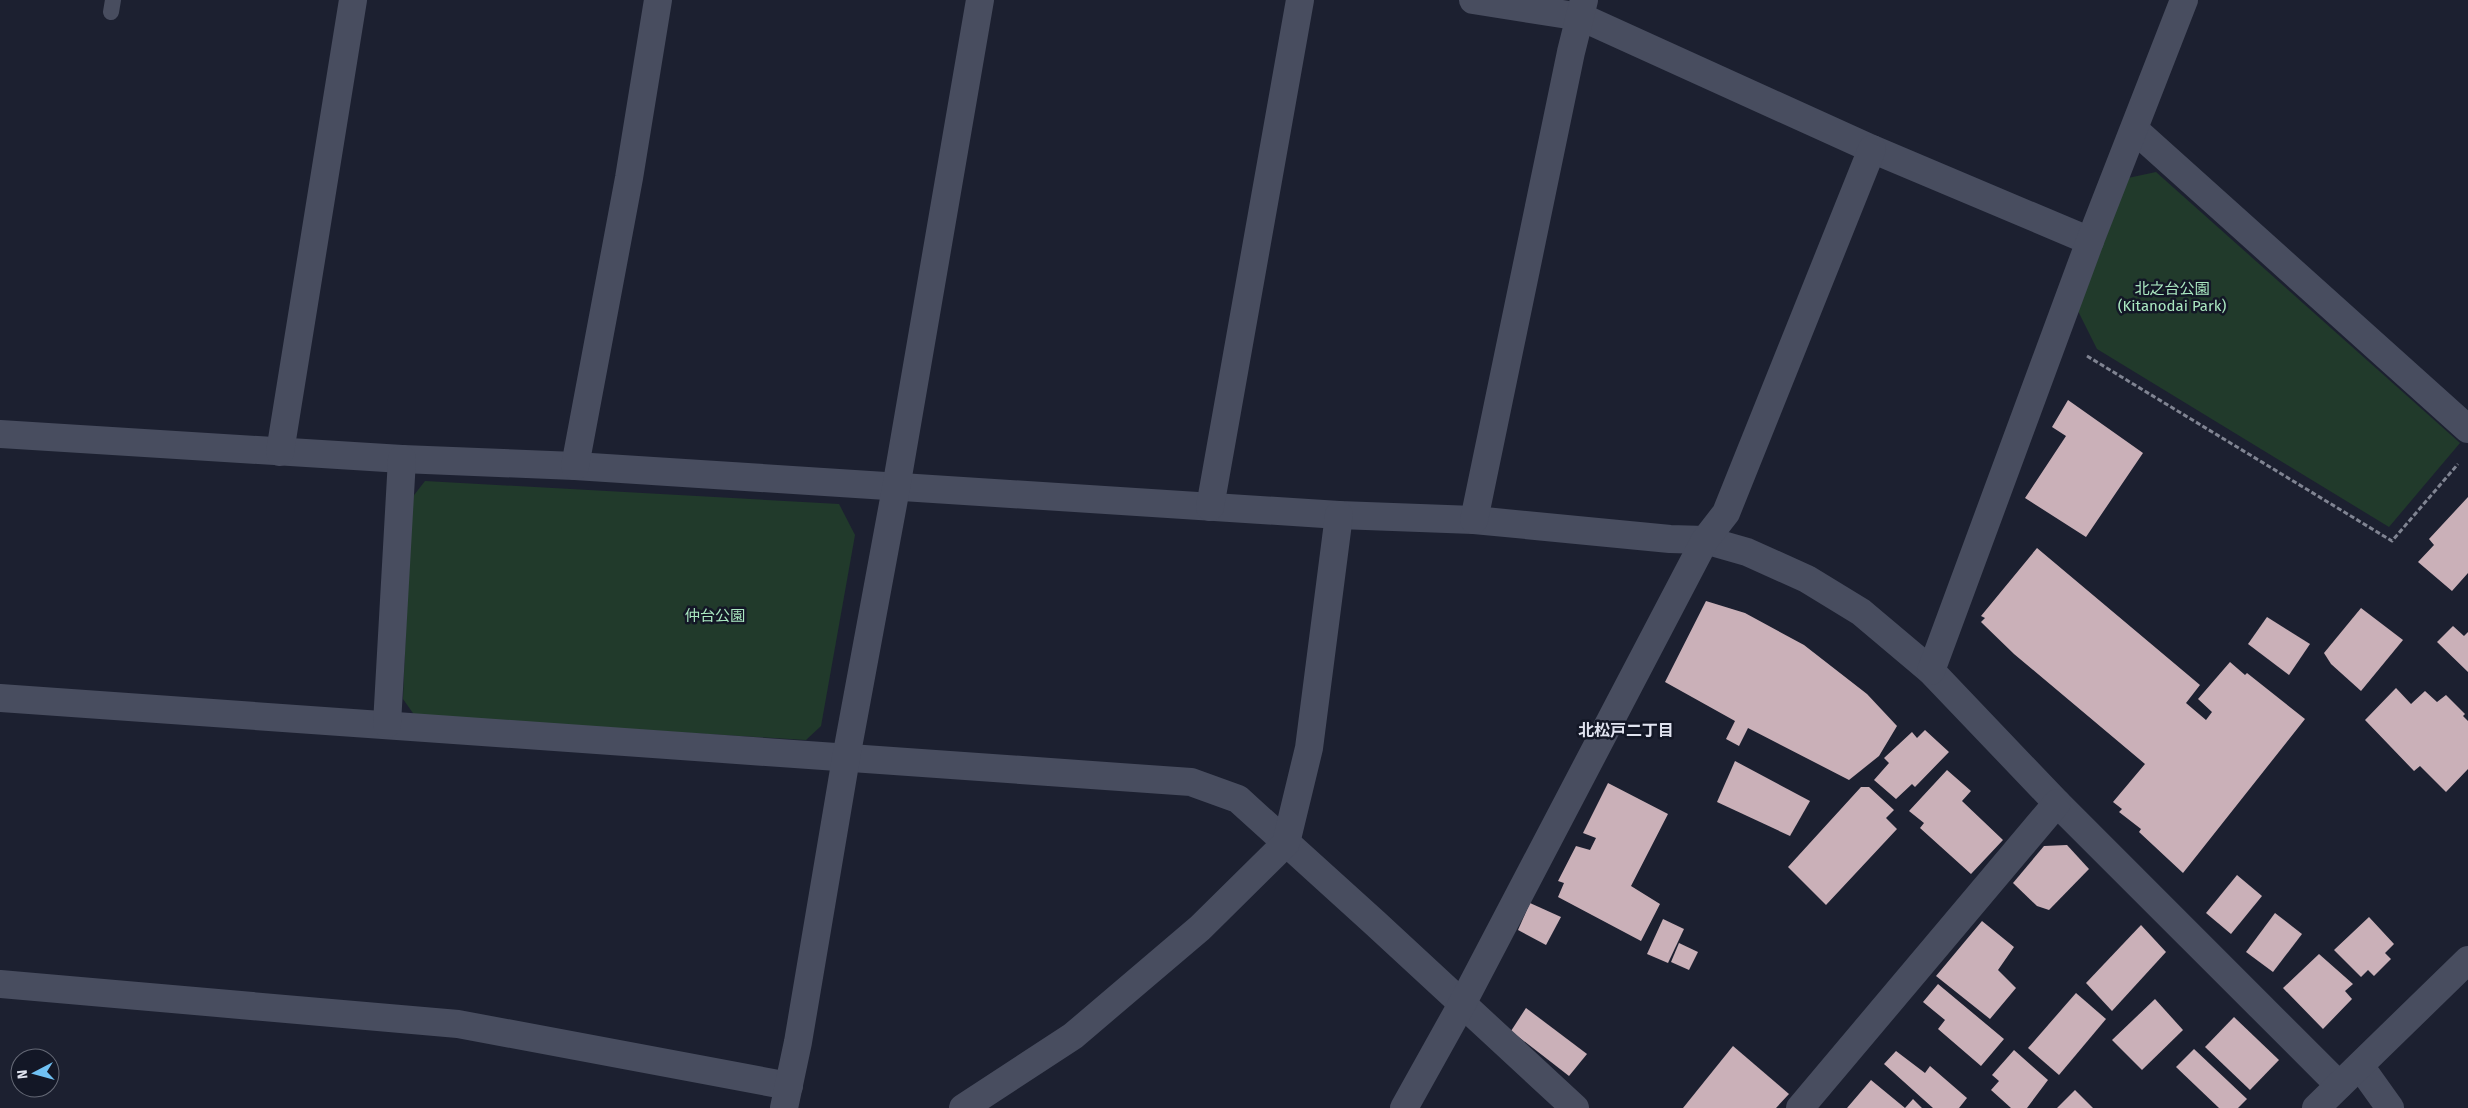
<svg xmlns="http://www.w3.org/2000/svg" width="2468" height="1108" viewBox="0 0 2468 1108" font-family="'Fira Sans','Noto Sans JP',sans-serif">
  <rect width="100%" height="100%" fill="#1c2030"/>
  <!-- green -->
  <g fill="#213a2b">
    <polygon points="2156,172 2460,443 2389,527 2097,349 2078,311 2128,178"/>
    <polygon points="425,481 839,504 855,535 821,726 806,740 415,716 403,699 411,499"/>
  </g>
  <!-- building -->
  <g fill="#cab0b8">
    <polygon points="2068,400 2143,453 2086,537 2025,498 2066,436 2052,427"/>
    <polygon points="2468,497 2468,573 2452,591 2418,562 2434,545 2429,539"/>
    <polygon points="2037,548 2200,685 2186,703 2206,720 2212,712 2198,699 2230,662 2245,675 2247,673 2305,719 2183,873 2139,832 2141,829 2119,812 2122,809 2113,802 2145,764 2014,654 1981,622 1985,618 1981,616"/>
    <polygon points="1706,601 1745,613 1804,645 1867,694 1897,726 1879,756 1849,780 1748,728 1739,746 1726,739 1735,721 1665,682"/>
    <polygon points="2361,608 2403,640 2361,691 2331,664 2324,653"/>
    <polygon points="2267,617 2310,644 2289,675 2248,644"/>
    <polygon points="2453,626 2464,636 2468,632 2468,672 2437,642"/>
    <polygon points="2396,688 2411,704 2425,691 2437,702 2446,695 2465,714 2463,716 2468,721 2468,769 2446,792 2420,766 2414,771 2365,720"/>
    <polygon points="1925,730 1949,752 1915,787 1912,784 1896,799 1874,780 1889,763 1884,758 1912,732 1917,738"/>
    <polygon points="1735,761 1810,801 1790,836 1717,802"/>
    <polygon points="1947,770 1971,791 1962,801 2003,840 1971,874 1920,828 1924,823 1909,811"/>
    <polygon points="1608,783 1668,814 1631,886 1660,904 1641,941 1558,897 1564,883 1558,881 1576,846 1590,850 1596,838 1583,833"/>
    <polygon points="1861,787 1869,787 1894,810 1886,818 1897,829 1826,905 1788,867"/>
    <polygon points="2067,845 2089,869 2049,910 2037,906 2013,883 2044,846"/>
    <polygon points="2237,875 2262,896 2231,934 2206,913"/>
    <polygon points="1530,903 1561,917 1546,945 1518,930"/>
    <polygon points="2275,913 2302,934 2273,972 2246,952"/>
    <polygon points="2369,917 2394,944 2385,953 2391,959 2374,976 2368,970 2361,977 2334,950"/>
    <polygon points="1663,919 1684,929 1668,963 1647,954"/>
    <polygon points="1982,921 2014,947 1998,970 2016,988 1990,1019 1936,976"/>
    <polygon points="2141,925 2166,952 2112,1011 2086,983"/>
    <polygon points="1679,943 1698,952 1689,970 1671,962"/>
    <polygon points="2319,954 2353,984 2345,991 2352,999 2323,1029 2283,988"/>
    <polygon points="1938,984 2004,1039 1981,1066 1938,1029 1945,1020 1923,1002"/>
    <polygon points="2076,993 2106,1019 2059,1075 2028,1048"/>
    <polygon points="2155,999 2183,1030 2142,1070 2112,1040"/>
    <polygon points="1526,1008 1587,1054 1569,1076 1511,1031"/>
    <polygon points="2234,1017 2279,1060 2250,1090 2205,1047"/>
    <polygon points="1733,1046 1789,1094 1776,1108 1683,1108"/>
    <polygon points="2194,1049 2247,1099 2238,1108 2219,1108 2176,1067"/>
    <polygon points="2014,1050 2048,1080 2027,1108 2011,1108 1991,1090 1999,1081 1992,1075"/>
    <polygon points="1896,1051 1925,1073 1930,1066 1967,1098 1959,1108 1933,1108 1884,1064"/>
    <polygon points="1871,1080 1905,1108 1913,1099 1922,1108 1847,1108"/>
    <polygon points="2075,1090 2093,1108 2057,1108"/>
  </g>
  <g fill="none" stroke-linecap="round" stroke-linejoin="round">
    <!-- path -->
    <polyline stroke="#808492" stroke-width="3" stroke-dasharray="5 2.5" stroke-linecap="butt" points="2087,356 2392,541 2458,464"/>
    <!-- lane -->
    <polyline stroke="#484d5f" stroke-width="16" points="111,12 113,0"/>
    <!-- street -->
    <g stroke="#484d5f" stroke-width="28">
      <polyline points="1473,0 1581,17 1872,149 2090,241"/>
      <polyline points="2135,130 2468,429"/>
      <polyline points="0,434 402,459 575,466 1339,515 1474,520 1670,539 1705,540 1747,552 1807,579 1861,612 1931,671 2057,803 2339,1085"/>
      <polyline points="280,452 353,0"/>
      <polyline points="575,466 629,178 658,0"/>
      <polyline points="1210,507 1300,0"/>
      <polyline points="1474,520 1571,52 1584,0"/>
      <polyline points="1931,671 2090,241 2184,0"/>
      <polyline points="0,698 1191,782 1238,799 1375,923 1575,1108"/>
      <polyline points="387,724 402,459"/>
      <polyline points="0,984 458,1024 789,1086"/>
      <polyline points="2360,1066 2390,1108"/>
      <polyline points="963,1108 1073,1036 1200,928 1286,843 1309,748 1339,515"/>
      <polyline points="1404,1108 1462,1004 1705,540 1726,513 1872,149"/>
      <polyline points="1800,1108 2057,803"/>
    </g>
    <!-- secondary -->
    <g stroke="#484d5f" stroke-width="28">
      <polyline points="784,1108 798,1042 846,758 896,488 980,0"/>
      <polyline points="2316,1108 2468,960"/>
    </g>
  </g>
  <g text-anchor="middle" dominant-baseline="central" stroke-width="5" stroke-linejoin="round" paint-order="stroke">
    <!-- park labels -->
    <g font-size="15" fill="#aae8c1" stroke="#131726">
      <text x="2172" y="289">北之台公園<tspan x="2172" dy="17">(Kitanodai Park)</tspan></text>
      <text x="715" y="616">仲台公園</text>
    </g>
    <!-- neighbourhood labels -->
    <g font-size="16" font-weight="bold" fill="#e0e3ef" stroke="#131726">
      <text x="1626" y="730">北松戸二丁目</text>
    </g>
  </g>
  <!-- north arrow -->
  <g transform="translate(35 1073) rotate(264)"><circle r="24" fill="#131726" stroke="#656976"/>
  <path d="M0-4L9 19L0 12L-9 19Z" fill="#70c1f4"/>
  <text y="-8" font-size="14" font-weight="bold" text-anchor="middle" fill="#e0e3ef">N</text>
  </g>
</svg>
